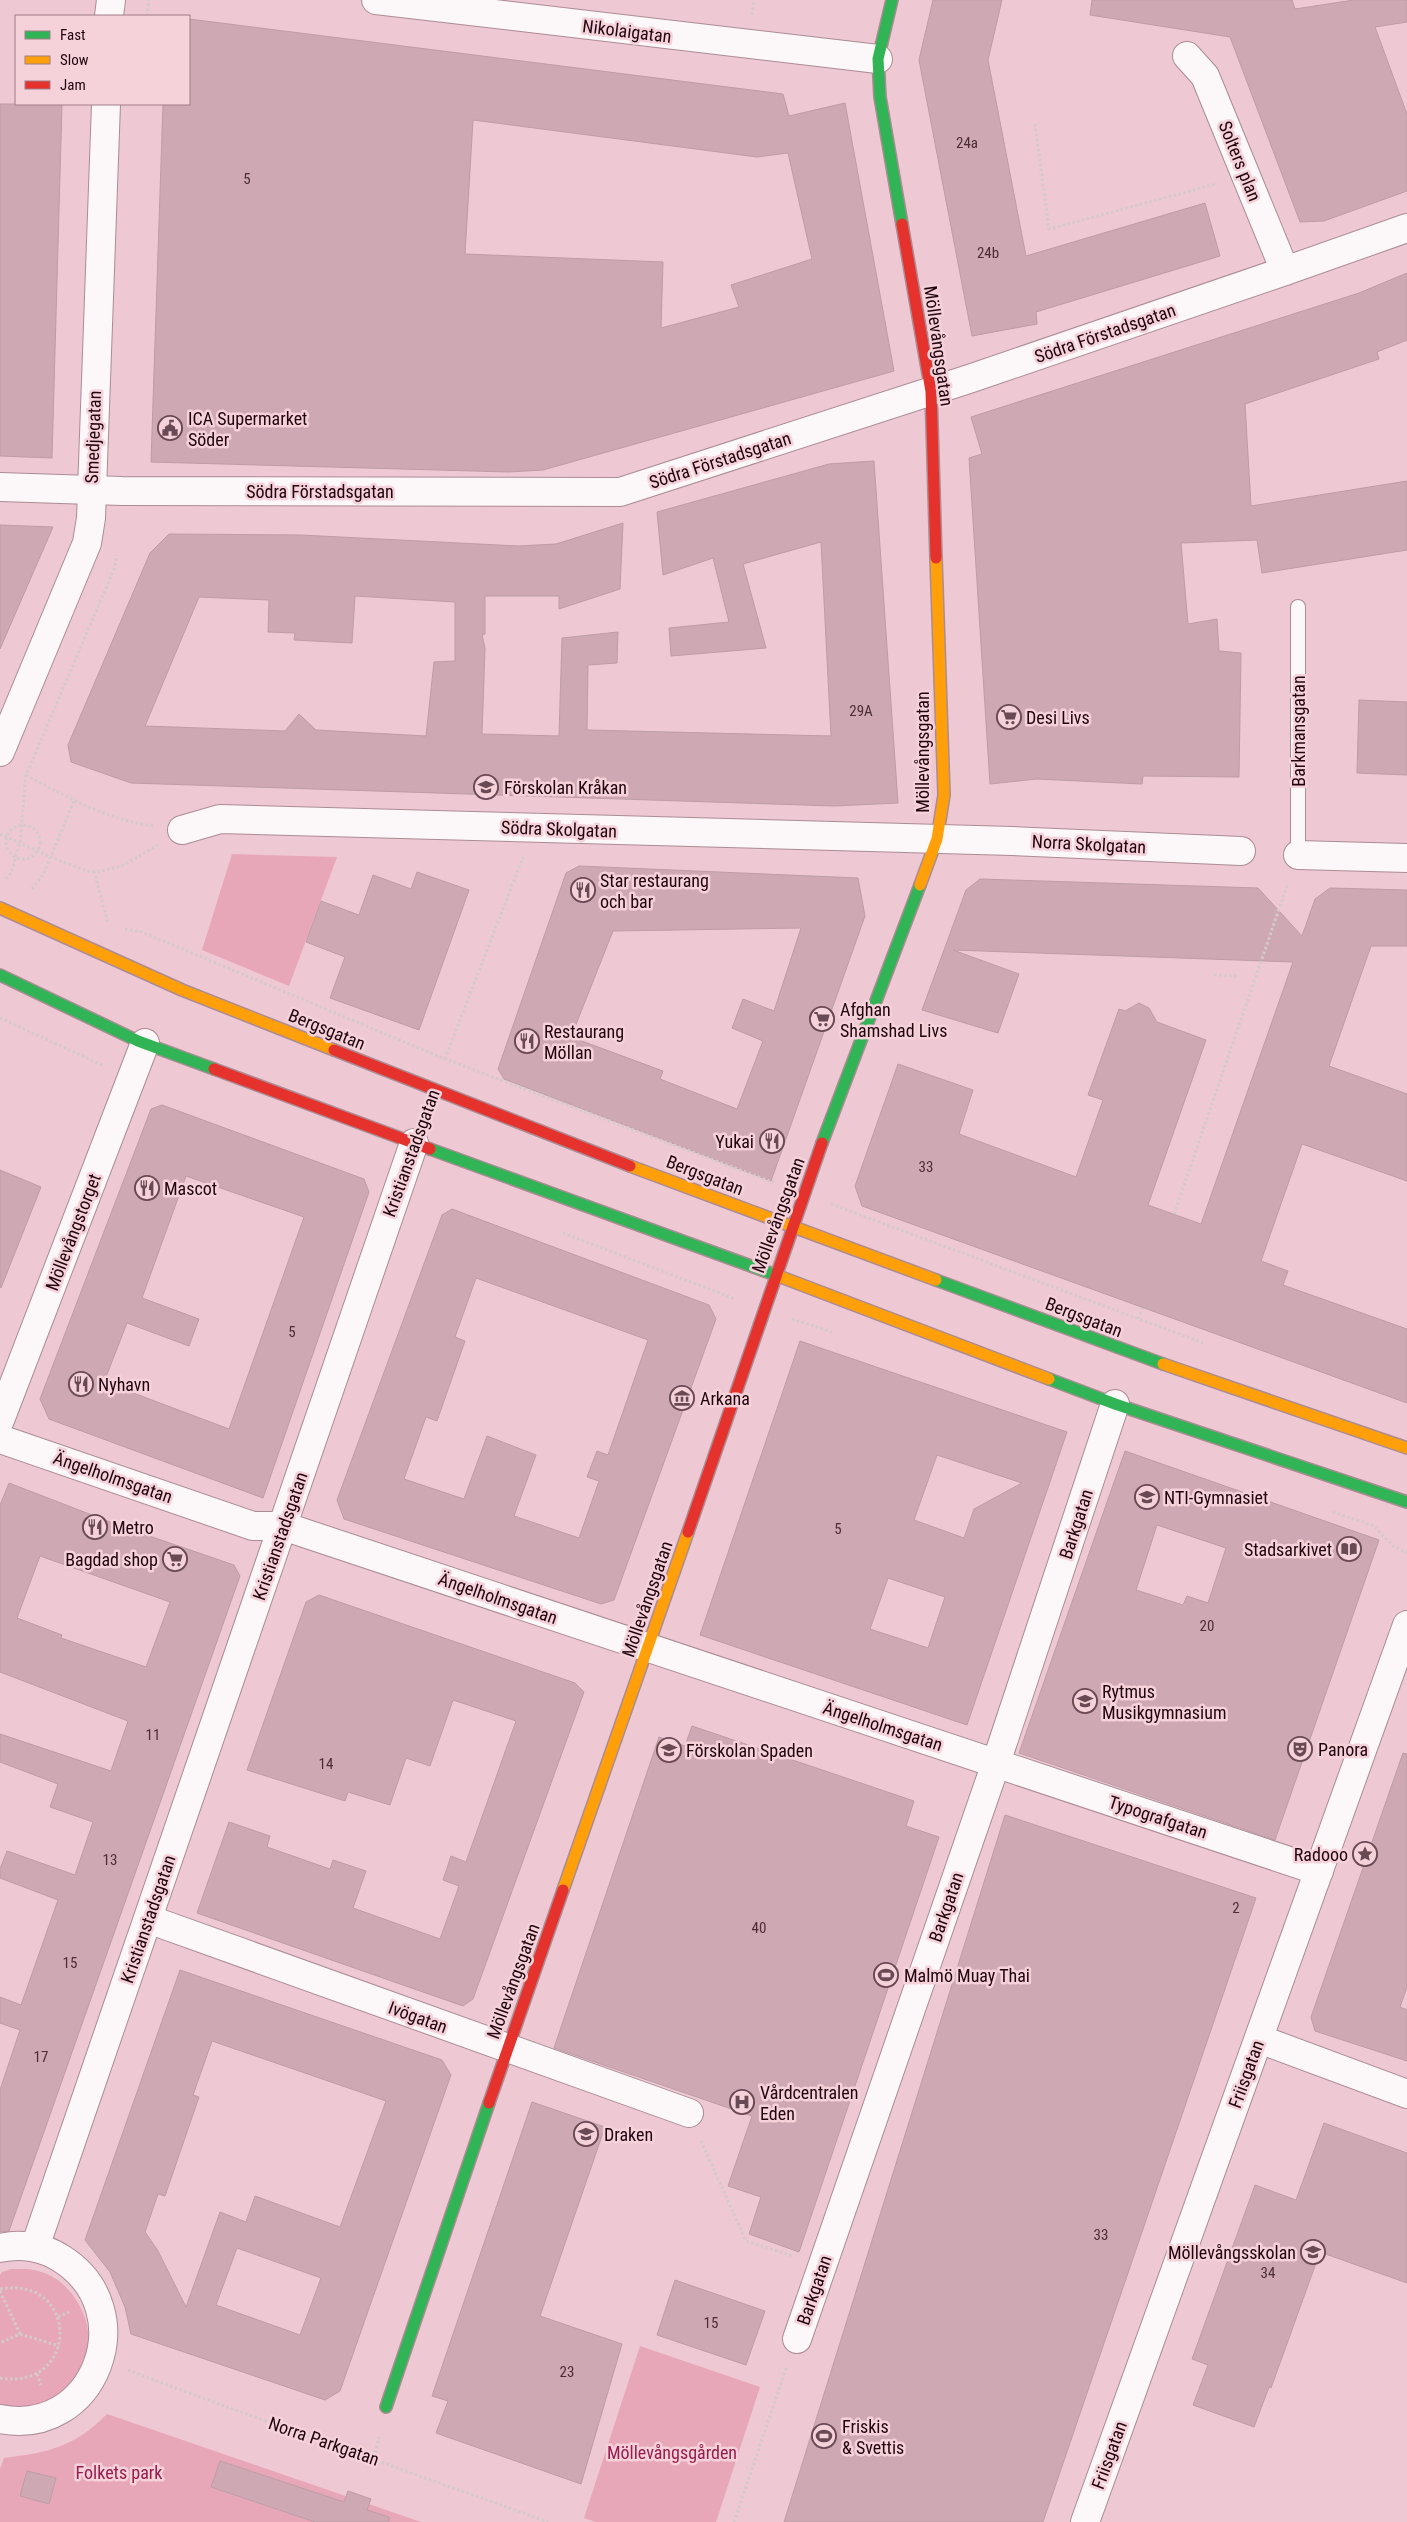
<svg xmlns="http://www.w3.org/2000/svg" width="1407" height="2522" viewBox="0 0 1407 2522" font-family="'Roboto Condensed',sans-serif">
  <rect width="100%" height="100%" fill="#eec8d2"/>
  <!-- green -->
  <g fill="#e7a7b9">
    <polygon points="232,854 337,857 289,986 202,950"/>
    <path d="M11 2269C21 2269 32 2268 41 2272 58 2277 70 2289 78 2303 111 2359 63 2421 0 2404V2275L2 2272Z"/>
    <polygon points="640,2346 760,2387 716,2522 596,2522 584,2518"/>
    <path d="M107 2414 421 2522H0V2469L4 2458C49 2452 73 2448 107 2414Z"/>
  </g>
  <!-- building -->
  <g fill="#cea9b3" stroke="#bd9da6" fill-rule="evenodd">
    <polygon points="933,0 1002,0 988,60 1026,256 1205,203 1220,256 1036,312 1037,324 972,336 919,60"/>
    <polygon points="1092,0 1292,0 1295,9 1354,0 1407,0 1407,22 1375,27 1407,114 1407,191 1324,221 1300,222 1230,37 1090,15"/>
    <path d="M189 19 783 94 789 116 845 103 894 371 543 470 509 472 151 462 163 104H189ZM473 120 757 157 788 153 812 259 731 285 739 307 661 328 663 262 465 254Z"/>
    <polygon points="0,104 62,104 52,458 0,456"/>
    <polygon points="1407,273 1407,340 1377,352 1379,359 1245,404 1251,506 1407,481 1407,550 1262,573 1257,540 1181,543 1188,624 1217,619 1219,651 1241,653 1239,777 1143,776 1142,784 1037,779 990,784 969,458 982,454 971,417 1359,293"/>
    <path d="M874 461 898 803 834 806 131 783 71 762 68 745 150 553 169 534 301 535 518 546 556 544 623 523 620 589 559 609V596H485V634L482 635 485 648 482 734 559 736 562 638 618 632 617 663 588 665 587 730 831 736 821 542 743 564 766 648 671 656 669 628 729 622 713 558 663 575 657 512 829 464ZM355 596 455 602V661L434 662 426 736 316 730 299 714 285 731 145 726 199 597 269 600 268 632 295 633 294 640 352 643Z"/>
    <polygon points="0,525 53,527 0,649"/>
    <polygon points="1359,700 1407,702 1407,775 1357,773"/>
    <path d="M579 866 858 878 865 916 771 1181 504 1079 498 1069 566 873ZM801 928 774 1011 743 999 732 1028 763 1041 737 1109 660 1079 663 1071 571 1037 613 931Z"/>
    <polygon points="417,872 469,890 419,1030 330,998 345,957 306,942 321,901 359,915 373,875 411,889"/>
    <polygon points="980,879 1258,888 1302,936 1315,899 1330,888 1407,890 1407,946 1371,946 1329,1066 1407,1094 1407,1181 1302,1144 1261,1261 1288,1271 1283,1285 1407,1329 1407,1403 862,1206 855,1186 898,1064 973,1090 959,1134 1076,1177 1103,1100 1088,1095 1119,1009 1125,1011 1139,1003 1149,1008 1157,1022 1206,1040 1148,1205 1201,1224 1293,962 953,950 1019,974 998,1033 922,1010 966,890"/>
    <path d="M162 1105 364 1179 369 1192 263 1498 49 1419 40 1399 151 1109ZM186 1176 304 1217 229 1429 104 1382 127 1323 189 1346 199 1319 142 1298Z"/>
    <polygon points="0,1170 41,1187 1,1288 0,1287"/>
    <path d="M452 1209 709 1305 716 1319 614 1600 601 1604 344 1519 337 1500 442 1215ZM476 1278 648 1340 608 1455 597 1451 587 1477 599 1481 579 1538 514 1516 536 1455 487 1436 464 1499 404 1479 426 1417 437 1421 465 1341 455 1337Z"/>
    <path d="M800 1341 1067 1432 967 1725 700 1635ZM937 1455 1022 1483 974 1509 964 1538 914 1520ZM888 1578 945 1597 928 1648 870 1629Z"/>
    <path d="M1125 1451 1379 1540 1275 1840 1019 1753ZM1157 1525 1226 1548 1208 1603 1187 1596 1183 1605 1136 1590Z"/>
    <path d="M9 1483 123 1527 234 1565 240 1576 9 2231 0 2232V2090L20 2030 0 2023V1997L21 2005 58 1900 0 1878V1869L7 1851 75 1875 93 1822 50 1807 58 1784 0 1762V1734L111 1771 128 1721 0 1672V1505ZM40 1556 170 1602 146 1667 61 1638 62 1635 17 1618Z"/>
    <polygon points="319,1595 575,1683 584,1692 473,1999 463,2006 197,1913 229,1822 270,1836 267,1847 330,1869 333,1860 366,1871 353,1908 440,1939 459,1886 443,1880 451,1856 466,1862 516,1721 453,1700 430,1766 406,1758 390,1805 348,1792 345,1801 247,1770 306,1602"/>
    <polygon points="692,1726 914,1801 906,1826 939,1837 799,2252 749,2234 761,2197 728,2186 752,2116 554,2048 659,1737 685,1746"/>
    <polygon points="1403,1753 1407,1754 1407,1987 1400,2007 1407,2010 1407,2061 1315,2031 1311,2017"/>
    <polygon points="1005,1815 1256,1898 1043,2522 784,2522"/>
    <path d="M180 1970 442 2060 451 2075 340 2391 325 2400 131 2334 125 2307 110 2272 85 2240ZM212 2041 386 2101 340 2227 255 2196 246 2222 220 2212 186 2307 158 2251 145 2232 158 2194 165 2196 199 2097 193 2095ZM237 2248 321 2278 300 2335 216 2305Z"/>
    <polygon points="532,2102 605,2127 540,2316 622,2344 581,2484 436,2433 448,2401 432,2396"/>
    <polygon points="1324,2123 1407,2153 1407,2283 1320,2252 1271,2388 1269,2387 1254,2427 1193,2405 1208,2365 1192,2359 1255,2185 1296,2200"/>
    <polygon points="675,2280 765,2311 746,2365 657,2335"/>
    <polygon points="220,2461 344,2502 348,2491 371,2499 367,2510 389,2517 389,2522 315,2522 211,2487"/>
    <polygon points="27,2471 56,2478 49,2504 20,2496"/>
  </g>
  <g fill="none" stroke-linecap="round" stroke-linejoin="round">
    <defs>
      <polyline id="lane" points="1298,855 1298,607"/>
      <g id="street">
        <polyline points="376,0 878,59"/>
        <polyline points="109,16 111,0"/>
        <polyline points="1187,56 1205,76 1285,271"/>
        <polyline points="0,487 122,491 620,492 969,379 1285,271 1407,228"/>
        <polyline points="0,752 87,543 91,518 106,104"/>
        <polyline points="182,830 220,819 1012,841 1241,851"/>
        <polyline points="1298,855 1407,858"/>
        <polyline points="0,1420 145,1043"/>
        <polyline points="0,1439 253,1526 283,1526 1319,1871"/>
        <polyline points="148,1919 689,2113"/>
        <polyline points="1259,2039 1407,2094"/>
        <polyline points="35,2247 414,1143"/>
        <path d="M0 2248C21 2243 44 2247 62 2259 143 2311 95 2438 0 2419"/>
        <polyline points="797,2339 996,1763 1115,1404"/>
        <polyline points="1085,2522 1407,1625"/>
      </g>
      <g id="fast">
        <polyline points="892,0 878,59 880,97 902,224"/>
        <polyline points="0,975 138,1041 214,1069"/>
        <polyline points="822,1143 920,885"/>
        <polyline points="430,1149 781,1277"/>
        <polyline points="936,1280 1163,1364"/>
        <polyline points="1049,1379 1115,1404 1407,1502"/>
        <polyline points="386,2407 489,2103"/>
      </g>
      <g id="slow">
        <polyline points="920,885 937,839 944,795 936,558"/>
        <polyline points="0,908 182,990 334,1050"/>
        <polyline points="630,1166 936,1280"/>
        <polyline points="781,1277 1049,1379"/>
        <polyline points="1163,1364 1407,1448"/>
        <polyline points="563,1890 688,1532"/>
      </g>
      <g id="jam">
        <polyline points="902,224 931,391 936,558"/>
        <polyline points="334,1050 630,1166"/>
        <polyline points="214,1069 430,1149"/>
        <polyline points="688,1532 822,1143"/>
        <polyline points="489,2103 563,1890"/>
      </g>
    </defs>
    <!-- lane casing -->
    <use href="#lane" stroke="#ab8c95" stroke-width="16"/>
    <!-- street casing -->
    <use href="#street" stroke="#ab8c95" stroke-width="30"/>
    <!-- fast casing -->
    <use href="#fast" stroke="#ab8c95" stroke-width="14"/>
    <!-- slow casing -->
    <use href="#slow" stroke="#ab8c95" stroke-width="14"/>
    <!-- jam casing -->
    <use href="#jam" stroke="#ab8c95" stroke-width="14"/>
    <!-- path -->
    <g stroke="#d4cacc" stroke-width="3" stroke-dasharray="2.5 2.5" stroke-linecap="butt">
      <polyline points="752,15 754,0"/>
      <polyline points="147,16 149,0"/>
      <polyline points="1035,124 1049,229 1216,184"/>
      <path d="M26 775C66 797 108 820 154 826"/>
      <circle cx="23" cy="842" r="17"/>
      <polyline points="0,834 60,861 90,872 107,870 122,866 158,845"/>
      <polyline points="94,871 108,923"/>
      <polyline points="6,879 11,873 20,842 26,775 115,567 117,555"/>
      <polyline points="32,889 44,873 74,801"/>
      <polyline points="125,929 142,932 445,1059 775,1183"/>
      <polyline points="1214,975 1237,976"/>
      <polyline points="0,1018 104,1066"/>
      <polyline points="445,1059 523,857"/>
      <polyline points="831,1204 1206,1344"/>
      <polyline points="1174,1214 1288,883"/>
      <polyline points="563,1233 735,1299"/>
      <polyline points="792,1319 832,1332"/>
      <polyline points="1138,1319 1142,1308"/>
      <polyline points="1333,1512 1374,1526 1393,1546 1407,1553"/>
      <polyline points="701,2141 746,2241 793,2256"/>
      <path d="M0 2289C80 2275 80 2391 0 2378"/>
      <polyline points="0,2291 20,2334 0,2343"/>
      <polyline points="58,2317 69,2312"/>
      <polyline points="20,2334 59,2346"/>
      <path d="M128 2370C267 2423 408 2471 548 2522"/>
      <polyline points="37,2374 41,2385"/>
      <polyline points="374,2458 379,2437"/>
      <polyline points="734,2522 787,2366"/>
    </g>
    <!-- lane -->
    <use href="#lane" stroke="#fcf7f8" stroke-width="14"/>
    <!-- street -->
    <use href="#street" stroke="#fcf7f8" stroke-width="28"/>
    <!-- fast -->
    <use href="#fast" stroke="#30b455" stroke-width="11"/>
    <!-- slow -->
    <use href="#slow" stroke="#ff9f0a" stroke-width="11"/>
    <!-- jam -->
    <use href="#jam" stroke="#e5322d" stroke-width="11"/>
  </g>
  <!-- icons -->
  <defs>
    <symbol id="civic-ring" viewBox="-11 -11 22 22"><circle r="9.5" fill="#f5d1d9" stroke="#694953" stroke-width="1.5"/><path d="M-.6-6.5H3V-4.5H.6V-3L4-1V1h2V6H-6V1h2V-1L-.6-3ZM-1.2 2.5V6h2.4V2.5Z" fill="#694953"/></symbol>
    <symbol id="supermarket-ring" viewBox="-11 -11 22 22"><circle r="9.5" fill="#f5d1d9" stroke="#694953" stroke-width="1.5"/><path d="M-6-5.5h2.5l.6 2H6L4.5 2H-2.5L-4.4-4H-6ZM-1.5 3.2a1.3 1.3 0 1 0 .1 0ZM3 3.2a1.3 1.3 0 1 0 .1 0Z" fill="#694953"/></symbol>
    <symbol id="school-ring" viewBox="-11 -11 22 22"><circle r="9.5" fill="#f5d1d9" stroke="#694953" stroke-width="1.5"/><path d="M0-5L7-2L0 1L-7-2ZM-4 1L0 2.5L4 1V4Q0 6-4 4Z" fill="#694953"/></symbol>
    <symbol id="restaurant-ring" viewBox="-11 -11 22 22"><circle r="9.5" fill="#f5d1d9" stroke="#694953" stroke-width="1.5"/><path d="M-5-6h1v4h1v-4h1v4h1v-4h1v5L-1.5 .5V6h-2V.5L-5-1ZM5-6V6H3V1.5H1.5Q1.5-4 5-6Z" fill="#694953"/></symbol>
    <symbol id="museum-ring" viewBox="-11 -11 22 22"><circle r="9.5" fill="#f5d1d9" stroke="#694953" stroke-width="1.5"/><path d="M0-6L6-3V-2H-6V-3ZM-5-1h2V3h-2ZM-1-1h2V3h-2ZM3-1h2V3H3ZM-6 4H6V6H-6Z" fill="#694953"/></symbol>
    <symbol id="library-ring" viewBox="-11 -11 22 22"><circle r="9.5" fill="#f5d1d9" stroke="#694953" stroke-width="1.5"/><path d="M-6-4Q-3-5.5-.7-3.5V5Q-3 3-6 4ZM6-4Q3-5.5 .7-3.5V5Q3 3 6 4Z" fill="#694953"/></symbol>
    <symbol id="theatre-ring" viewBox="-11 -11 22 22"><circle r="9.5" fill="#f5d1d9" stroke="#694953" stroke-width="1.5"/><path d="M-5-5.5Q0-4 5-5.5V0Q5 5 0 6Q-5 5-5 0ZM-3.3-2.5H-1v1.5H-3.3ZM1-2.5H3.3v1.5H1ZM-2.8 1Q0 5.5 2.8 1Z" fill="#694953"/></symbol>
    <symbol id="sight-ring" viewBox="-11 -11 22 22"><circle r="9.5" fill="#f5d1d9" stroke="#694953" stroke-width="1.5"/><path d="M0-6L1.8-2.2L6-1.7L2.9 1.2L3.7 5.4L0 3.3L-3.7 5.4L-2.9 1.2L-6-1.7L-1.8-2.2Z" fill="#694953"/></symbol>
    <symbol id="stadium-ring" viewBox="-11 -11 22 22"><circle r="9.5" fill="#f5d1d9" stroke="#694953" stroke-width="1.5"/><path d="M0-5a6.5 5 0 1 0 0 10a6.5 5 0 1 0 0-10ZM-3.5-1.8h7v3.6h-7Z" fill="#694953"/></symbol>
    <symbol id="hospital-ring" viewBox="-11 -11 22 22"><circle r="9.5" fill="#f5d1d9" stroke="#694953" stroke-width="1.5"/><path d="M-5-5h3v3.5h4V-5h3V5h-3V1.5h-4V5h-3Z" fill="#694953"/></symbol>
  </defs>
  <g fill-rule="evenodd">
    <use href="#civic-ring" x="156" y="414" width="28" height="28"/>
    <use href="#supermarket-ring" x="995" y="703" width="28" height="28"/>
    <use href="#school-ring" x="472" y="773" width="28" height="28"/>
    <use href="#restaurant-ring" x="569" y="876" width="28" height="28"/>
    <use href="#supermarket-ring" x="808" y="1005" width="28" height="28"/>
    <use href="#restaurant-ring" x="513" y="1027" width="28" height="28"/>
    <use href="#restaurant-ring" x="758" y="1127" width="28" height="28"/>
    <use href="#restaurant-ring" x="133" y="1174" width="28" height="28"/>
    <use href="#restaurant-ring" x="67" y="1370" width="28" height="28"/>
    <use href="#museum-ring" x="668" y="1384" width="28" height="28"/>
    <use href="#school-ring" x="1133" y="1483" width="28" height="28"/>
    <use href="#restaurant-ring" x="81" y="1513" width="28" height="28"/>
    <use href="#library-ring" x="1335" y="1535" width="28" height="28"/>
    <use href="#supermarket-ring" x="161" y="1545" width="28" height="28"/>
    <use href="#school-ring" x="1071" y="1687" width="28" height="28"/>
    <use href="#theatre-ring" x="1286" y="1735" width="28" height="28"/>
    <use href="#school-ring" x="655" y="1736" width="28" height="28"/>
    <use href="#sight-ring" x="1351" y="1840" width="28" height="28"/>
    <use href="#stadium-ring" x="872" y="1961" width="28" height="28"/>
    <use href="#hospital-ring" x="728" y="2088" width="28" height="28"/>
    <use href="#school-ring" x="572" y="2120" width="28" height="28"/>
    <use href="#school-ring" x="1299" y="2238" width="28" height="28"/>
    <use href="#stadium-ring" x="810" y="2422" width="28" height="28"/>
  </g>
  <g text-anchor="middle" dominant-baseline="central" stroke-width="5" stroke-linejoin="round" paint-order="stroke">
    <!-- number labels -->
    <g font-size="15" fill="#4c2d37">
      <text x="967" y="143">24a</text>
      <text x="247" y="179">5</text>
      <text x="988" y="253">24b</text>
      <text x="861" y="711">29A</text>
      <text x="926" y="1167">33</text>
      <text x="292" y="1332">5</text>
      <text x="838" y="1529">5</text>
      <text x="1207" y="1626">20</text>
      <text x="153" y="1735">11</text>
      <text x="326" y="1764">14</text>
      <text x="110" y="1860">13</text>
      <text x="1236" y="1908">2</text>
      <text x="759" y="1928">40</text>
      <text x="70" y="1963">15</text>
      <text x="41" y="2057">17</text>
      <text x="1101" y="2235">33</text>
      <text x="1268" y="2273">34</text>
      <text x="711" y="2323">15</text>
      <text x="567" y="2372">23</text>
    </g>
    <!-- street labels -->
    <g font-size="18" fill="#21040e" stroke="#f5d1d9">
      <text transform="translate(627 31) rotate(7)">Nikolaigatan</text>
      <text transform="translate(1240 161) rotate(68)">Solters plan</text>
      <text transform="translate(1105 333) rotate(-19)">Södra Förstadsgatan</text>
      <text transform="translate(939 346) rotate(82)">Möllevångsgatan</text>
      <text transform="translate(93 437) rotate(-88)">Smedjegatan</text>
      <text transform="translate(720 460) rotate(-18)">Södra Förstadsgatan</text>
      <text x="320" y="491">Södra Förstadsgatan</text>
      <text transform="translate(1298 731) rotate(-90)">Barkmansgatan</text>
      <text transform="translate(922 752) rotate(-90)">Möllevångsgatan</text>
      <text transform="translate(559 829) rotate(2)">Södra Skolgatan</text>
      <text transform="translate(1089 844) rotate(3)">Norra Skolgatan</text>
      <text transform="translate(327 1029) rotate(22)">Bergsgatan</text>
      <text transform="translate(411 1153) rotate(-70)">Kristianstadsgatan</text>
      <text transform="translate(705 1175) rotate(21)">Bergsgatan</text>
      <text transform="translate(778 1215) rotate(-70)">Möllevångsgatan</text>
      <text transform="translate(73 1232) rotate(-69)">Möllevångstorget</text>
      <text transform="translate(1084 1317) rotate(21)">Bergsgatan</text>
      <text transform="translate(113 1477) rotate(19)">Ängelholmsgatan</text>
      <text transform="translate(1076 1524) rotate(-72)">Barkgatan</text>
      <text transform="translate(280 1536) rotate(-71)">Kristianstadsgatan</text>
      <text transform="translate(498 1598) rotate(19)">Ängelholmsgatan</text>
      <text transform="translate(647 1599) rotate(-71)">Möllevångsgatan</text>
      <text transform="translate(883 1726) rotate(18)">Ängelholmsgatan</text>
      <text transform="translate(1158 1817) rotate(18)">Typografgatan</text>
      <text transform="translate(946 1907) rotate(-71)">Barkgatan</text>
      <text transform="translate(148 1919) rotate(-71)">Kristianstadsgatan</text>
      <text transform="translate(513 1981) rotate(-70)">Möllevångsgatan</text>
      <text transform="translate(418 2017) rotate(20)">Ivögatan</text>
      <text transform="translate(1246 2074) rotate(-70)">Friisgatan</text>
      <text transform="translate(814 2290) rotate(-71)">Barkgatan</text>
      <text transform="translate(324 2441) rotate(19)">Norra Parkgatan</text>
      <text transform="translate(1109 2455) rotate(-70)">Friisgatan</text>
    </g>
    <!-- poi labels -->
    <g font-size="18" fill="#21040e" stroke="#f5d1d9" text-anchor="start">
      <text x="188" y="418">ICA Supermarket<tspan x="188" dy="21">Söder</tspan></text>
      <text x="1026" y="717">Desi Livs</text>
      <text x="504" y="787">Förskolan Kråkan</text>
      <text x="600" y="880">Star restaurang<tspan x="600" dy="21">och bar</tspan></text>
      <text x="840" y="1009">Afghan<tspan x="840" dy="21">Shamshad Livs</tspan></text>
      <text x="544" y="1031">Restaurang<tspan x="544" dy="21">Möllan</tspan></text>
      <text x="754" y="1141" text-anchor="end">Yukai</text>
      <text x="164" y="1188">Mascot</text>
      <text x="98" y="1384">Nyhavn</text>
      <text x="700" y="1398">Arkana</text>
      <text x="1164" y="1497">NTI-Gymnasiet</text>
      <text x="112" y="1527">Metro</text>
      <text x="1332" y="1549" text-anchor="end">Stadsarkivet</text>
      <text x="158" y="1559" text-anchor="end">Bagdad shop</text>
      <text x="1102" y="1691">Rytmus<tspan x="1102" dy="21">Musikgymnasium</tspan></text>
      <text x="1318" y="1749">Panora</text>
      <text x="686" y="1750">Förskolan Spaden</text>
      <text x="1348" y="1854" text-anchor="end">Radooo</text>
      <text x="904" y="1975">Malmö Muay Thai</text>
      <text x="760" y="2092">Vårdcentralen<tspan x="760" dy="21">Eden</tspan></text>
      <text x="604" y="2134">Draken</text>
      <text x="1296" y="2252" text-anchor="end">Möllevångsskolan</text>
      <text x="842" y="2426">Friskis<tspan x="842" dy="21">&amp; Svettis</tspan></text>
    </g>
    <!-- park labels -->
    <g font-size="18" fill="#961d4e" stroke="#f5d1d9">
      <text x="672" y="2452">Möllevångsgården</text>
      <text x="119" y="2472">Folkets park</text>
    </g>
  </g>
  <!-- legend -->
  <rect x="15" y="15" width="175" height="90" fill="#f5d1d9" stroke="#a07f88"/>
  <rect x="25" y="31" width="25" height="8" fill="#30b455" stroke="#a07f88"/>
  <text x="60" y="40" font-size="15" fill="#21040e">Fast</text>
  <rect x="25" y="56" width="25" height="8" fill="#ff9f0a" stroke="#a07f88"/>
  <text x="60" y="65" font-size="15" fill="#21040e">Slow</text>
  <rect x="25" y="81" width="25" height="8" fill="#e5322d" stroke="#a07f88"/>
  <text x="60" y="90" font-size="15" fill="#21040e">Jam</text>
</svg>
